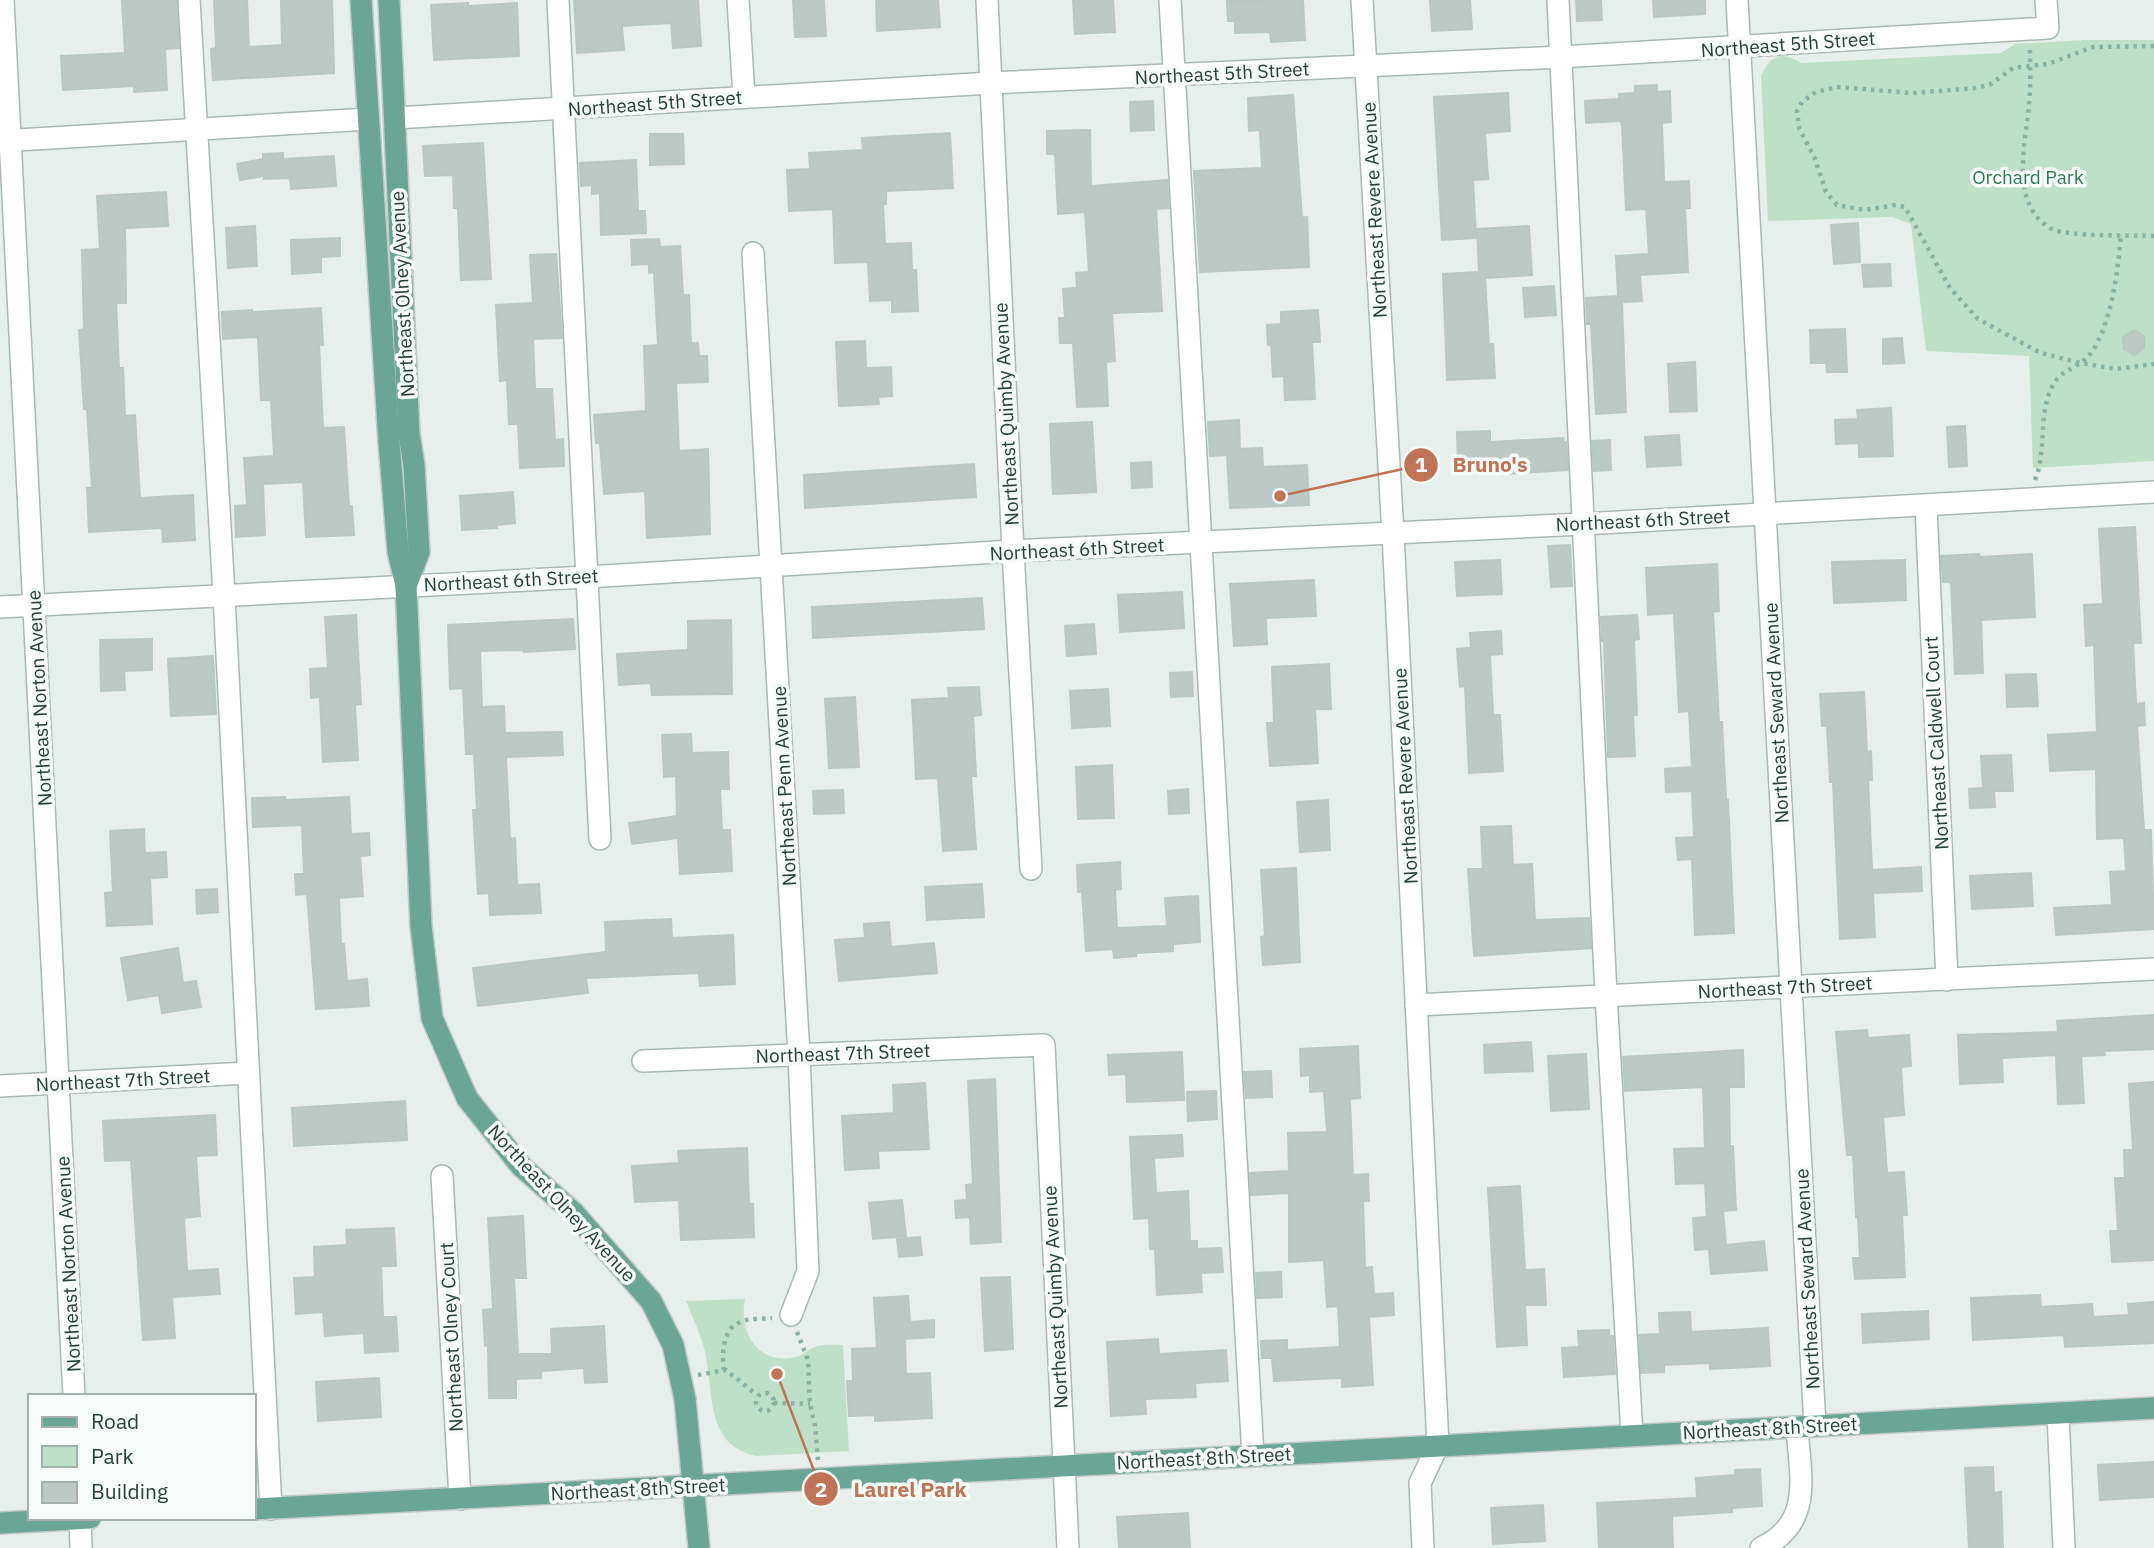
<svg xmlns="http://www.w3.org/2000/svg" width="2154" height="1548" viewBox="0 0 2154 1548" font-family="'IBM Plex Sans',sans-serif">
  <rect width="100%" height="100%" fill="#e6efeb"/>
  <!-- green -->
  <g fill="#bfe0c8">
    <path d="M2084 40H2154V461L2033 468 2029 356 1926 351 1911 224 1892 217 1768 221 1761 76C1771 54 1781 51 1801 63L2001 53 2015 44Z"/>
    <path d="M745 1299C738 1332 758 1366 796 1357 804 1355 808 1349 815 1347 822 1344 835 1345 843 1345L849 1451 756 1456C705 1445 714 1393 705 1352 701 1335 693 1318 686 1301Z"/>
  </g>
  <!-- building -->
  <g fill="#bbcac4" stroke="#b8c9c2" stroke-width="2">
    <polygon points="122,0 176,0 179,48 165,49 167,90 134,92 134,86 63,90 61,56 125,53"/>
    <polygon points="214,0 247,0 249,47 282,45 281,0 332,0 334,73 213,80 211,49 216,48"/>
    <polygon points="574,0 698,0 701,46 673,48 671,23 622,26 624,50 577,53"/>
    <polygon points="793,0 824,0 826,36 795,37"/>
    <polygon points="876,0 938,0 940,27 877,31"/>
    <polygon points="1073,0 1113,0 1115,32 1075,34"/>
    <polygon points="1303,0 1305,40 1271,42 1270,32 1235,33 1235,21 1228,21 1227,1"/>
    <polygon points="1430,0 1470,0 1472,29 1432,31"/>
    <polygon points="1576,0 1601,0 1602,20 1577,21"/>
    <polygon points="1653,0 1705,0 1705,14 1654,17"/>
    <polygon points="468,3 468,6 517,3 519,56 434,60 431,5"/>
    <polygon points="1657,85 1657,92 1670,91 1671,122 1662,123 1664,182 1689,181 1690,208 1685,208 1688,272 1640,275 1642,301 1622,302 1626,412 1596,414 1591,324 1587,324 1586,298 1618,296 1616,256 1649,254 1646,209 1626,210 1622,125 1620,121 1586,123 1585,101 1619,99 1619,94 1635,93 1635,86"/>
    <polygon points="1508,93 1510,131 1485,133 1488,179 1473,180 1476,238 1442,240 1434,97"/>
    <polygon points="1293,95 1302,218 1307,217 1309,267 1200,272 1194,171 1262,168 1260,130 1249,131 1248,98"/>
    <polygon points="1153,101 1154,130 1131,131 1130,102"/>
    <polygon points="1090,130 1091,186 1167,180 1169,208 1156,209 1162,311 1112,313 1115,361 1106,362 1108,406 1077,407 1073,343 1060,343 1059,318 1065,318 1063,289 1077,288 1076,273 1089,272 1085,212 1058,214 1055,154 1047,154 1047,131"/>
    <polygon points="950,133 953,188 886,191 886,204 883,204 885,244 911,243 912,270 916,270 918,311 892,312 892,300 870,301 868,262 835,263 833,209 789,211 787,170 810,169 809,153 863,150 862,138"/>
    <polygon points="650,134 683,134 684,164 650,165"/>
    <polygon points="483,143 491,279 461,280 458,208 454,208 453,175 425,176 423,146"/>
    <polygon points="283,153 283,159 334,156 336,186 291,189 290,178 264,179 264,176 240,180 237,164 263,159 263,154"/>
    <polygon points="636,160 638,211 645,211 646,233 601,235 600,193 592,194 592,185 581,186 580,163"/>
    <polygon points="166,192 168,226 125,228 126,303 116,303 119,368 123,368 125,416 135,415 140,498 193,495 195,540 163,542 162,528 89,532 87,488 92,488 87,409 84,409 79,330 84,329 82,250 100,249 97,196"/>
    <polygon points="1858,223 1860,262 1834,264 1831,225"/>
    <polygon points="255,226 257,266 228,268 226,228"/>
    <polygon points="1529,226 1532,275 1485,278 1489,345 1493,344 1495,378 1447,380 1443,274 1479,272 1477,229"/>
    <polygon points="340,238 340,256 321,257 321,272 292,274 291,240"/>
    <polygon points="659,239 660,247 680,246 683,295 689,295 691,343 698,343 699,356 707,356 708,382 676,383 679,451 708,449 710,534 647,538 645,491 604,494 600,443 596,443 594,415 646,411 644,346 658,345 654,272 649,273 649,264 632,265 631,240"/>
    <polygon points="556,254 562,338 533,339 535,389 552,389 555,440 563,439 564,466 520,468 518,424 509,424 507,380 500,381 496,305 533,303 530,255"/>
    <polygon points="1890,264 1891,286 1864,287 1862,265"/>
    <polygon points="1554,286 1556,315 1525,317 1523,288"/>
    <polygon points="321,308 323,345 319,345 323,428 344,427 349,506 352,506 354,535 306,537 303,482 263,484 265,535 236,537 235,506 247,505 244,458 274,456 271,400 261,400 258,337 223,339 222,312 252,310 252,312"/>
    <polygon points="1318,310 1320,342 1312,342 1315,399 1285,400 1284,376 1273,377 1271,344 1268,345 1267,325 1281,324 1281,312"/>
    <polygon points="1845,329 1847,372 1827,372 1826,363 1811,363 1810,330"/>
    <polygon points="2134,330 2144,336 2144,348 2134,355 2124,349 2123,337"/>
    <polygon points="1902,338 1904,363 1883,364 1883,339"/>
    <polygon points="865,341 866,368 891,367 892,396 878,397 879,404 839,406 836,342"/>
    <polygon points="1695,362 1697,411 1670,412 1668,364"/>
    <polygon points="1891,408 1893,456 1859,457 1859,443 1836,444 1835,420 1858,419 1857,410"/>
    <polygon points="1239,420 1240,449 1262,448 1263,467 1307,465 1309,505 1230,508 1227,455 1210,456 1208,422"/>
    <polygon points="1092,422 1096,492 1053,494 1050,424"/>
    <polygon points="1965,426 1967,466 1949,467 1947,427"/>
    <polygon points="1490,431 1490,442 1563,438 1564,443 1566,442 1568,470 1504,474 1504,467 1458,469 1457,432"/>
    <polygon points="1679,435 1681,465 1647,467 1645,437"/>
    <polygon points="1610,440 1611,470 1594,471 1592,441"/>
    <polygon points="1151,462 1152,487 1132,488 1131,463"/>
    <polygon points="974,464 976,497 805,508 804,475"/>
    <polygon points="513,492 515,523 496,525 497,528 462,530 460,496"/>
    <polygon points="2135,527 2141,643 2133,643 2136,704 2144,703 2145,725 2137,726 2144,830 2151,830 2154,929 2056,935 2054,908 2112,905 2110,872 2126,871 2124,838 2097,839 2096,769 2050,771 2048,735 2097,732 2094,645 2086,646 2084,605 2103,604 2099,529"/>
    <polygon points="1570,545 1572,586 1551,587 1548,546"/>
    <polygon points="1979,554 1980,557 2032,554 2035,617 1981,620 1983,673 1955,674 1951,582 1943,582 1941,556"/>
    <polygon points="1500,560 1502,594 1457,596 1455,562"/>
    <polygon points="1905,560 1906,600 1834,603 1832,562"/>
    <polygon points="1717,564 1719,611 1713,612 1719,722 1722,722 1726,800 1728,800 1734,933 1695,935 1692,859 1678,860 1676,838 1694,837 1692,791 1666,792 1665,769 1692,767 1689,711 1679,712 1674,613 1648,615 1646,568"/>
    <polygon points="1314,580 1316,616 1266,618 1267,644 1234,646 1230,584"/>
    <polygon points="1182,592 1184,628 1120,632 1118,595"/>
    <polygon points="982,598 984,629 813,638 812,607"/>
    <polygon points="356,615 361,704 355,705 358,760 323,762 320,697 311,698 310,669 328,668 325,617"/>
    <polygon points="1637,615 1639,639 1634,640 1637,715 1633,715 1635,756 1608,757 1604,641 1602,641 1601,617"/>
    <polygon points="573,619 575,649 524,652 524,650 480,651 482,707 504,706 505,733 562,732 563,755 506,757 510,839 515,838 517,885 539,884 541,913 490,915 489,893 478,894 473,810 477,810 474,754 466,754 463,688 450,689 448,625"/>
    <polygon points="731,620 732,694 652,695 651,683 619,685 617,654 688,650 688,621"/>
    <polygon points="1094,624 1096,654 1067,656 1065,626"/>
    <polygon points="1501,631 1502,654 1490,655 1493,715 1500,715 1503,771 1469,773 1465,686 1460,687 1457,649 1471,648 1470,633"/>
    <polygon points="152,639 152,670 124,671 125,690 101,691 100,640"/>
    <polygon points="213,656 216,714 171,716 168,659"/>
    <polygon points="1329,664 1331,709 1315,709 1318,763 1270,766 1267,723 1274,723 1272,667"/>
    <polygon points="1192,672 1193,696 1171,697 1170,673"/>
    <polygon points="2036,674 2038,706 2007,707 2006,675"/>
    <polygon points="979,687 981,715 973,716 976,776 971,776 976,849 943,851 938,778 916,779 912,700 949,698 948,688"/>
    <polygon points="1108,689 1110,726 1072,728 1070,691"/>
    <polygon points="1864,692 1867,752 1871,751 1872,780 1868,780 1872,870 1921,867 1922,891 1873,893 1875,937 1840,939 1833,782 1830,782 1827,726 1822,726 1820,694"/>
    <polygon points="855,697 859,767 829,768 825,699"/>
    <polygon points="691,734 692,753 728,752 729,789 720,789 722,830 730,830 732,871 680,874 678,838 632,844 629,823 677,816 676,776 664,777 662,735"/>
    <polygon points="2011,755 2013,791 1994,791 1995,807 1970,808 1969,789 1983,788 1981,756"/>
    <polygon points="1112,765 1114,818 1078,819 1076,767"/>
    <polygon points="1188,789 1189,813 1169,814 1168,791"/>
    <polygon points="843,790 844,813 814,814 813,791"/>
    <polygon points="285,797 285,800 349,797 351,834 369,833 370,855 360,856 363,896 339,898 341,944 344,944 347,981 367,979 369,1006 316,1009 307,894 296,895 295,874 304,874 302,825 253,827 252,798"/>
    <polygon points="1328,800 1330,850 1300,852 1297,802"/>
    <polygon points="1511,826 1513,865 1532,864 1535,920 1589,918 1591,948 1474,956 1468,869 1483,869 1481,827"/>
    <polygon points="144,829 145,853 166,852 167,877 150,878 152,924 107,926 105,893 113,892 110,831"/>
    <polygon points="1120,862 1121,889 1115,890 1117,928 1167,926 1165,898 1198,896 1200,942 1173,944 1173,951 1136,953 1136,956 1114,958 1113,949 1086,951 1082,891 1078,892 1077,865"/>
    <polygon points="1296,868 1300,962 1263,965 1261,937 1265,936 1261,870"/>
    <polygon points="2031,873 2033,906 1972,909 1970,876"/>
    <polygon points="982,884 984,917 927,920 925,887"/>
    <polygon points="217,889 218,912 197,914 196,890"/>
    <polygon points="671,919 672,938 733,935 735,984 700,986 699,973 586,978 588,993 478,1006 473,968 606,952 605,922"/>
    <polygon points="889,922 891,947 934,943 937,973 839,981 835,940 865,938 864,924"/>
    <polygon points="178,948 183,983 196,981 201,1007 162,1013 159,995 128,1000 121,958"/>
    <polygon points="2154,1015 2154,1049 2104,1051 2105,1055 2081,1056 2084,1103 2058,1104 2056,1055 2002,1058 2003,1082 1960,1084 1958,1035 2058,1032 2057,1021"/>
    <polygon points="1867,1030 1868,1038 1909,1035 1911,1066 1901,1067 1904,1115 1883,1117 1887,1173 1904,1172 1907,1215 1902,1215 1905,1277 1855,1279 1853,1258 1860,1258 1858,1217 1856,1217 1853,1155 1847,1155 1836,1032"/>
    <polygon points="1531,1042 1533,1071 1485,1073 1484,1045"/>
    <polygon points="1358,1046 1360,1098 1350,1099 1353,1175 1368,1174 1369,1201 1363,1201 1365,1268 1372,1267 1374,1294 1393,1293 1394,1315 1369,1317 1373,1385 1342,1387 1342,1378 1274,1381 1272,1358 1262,1358 1261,1341 1287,1340 1287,1350 1340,1347 1338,1306 1327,1307 1324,1260 1289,1262 1289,1193 1251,1195 1250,1173 1289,1171 1288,1133 1327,1132 1324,1091 1310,1092 1310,1075 1301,1076 1300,1049"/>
    <polygon points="1743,1050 1744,1087 1729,1087 1730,1146 1733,1146 1736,1210 1723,1211 1726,1245 1764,1241 1767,1270 1711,1274 1709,1249 1695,1250 1693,1218 1707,1217 1705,1183 1676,1184 1674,1149 1705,1148 1703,1087 1625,1091 1623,1057"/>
    <polygon points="1182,1052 1184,1100 1127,1102 1126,1074 1109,1075 1108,1055"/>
    <polygon points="1586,1054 1589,1109 1551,1111 1548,1056"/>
    <polygon points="1271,1071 1272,1097 1246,1098 1244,1072"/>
    <polygon points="995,1079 1001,1242 971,1244 970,1217 956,1218 955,1201 967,1200 966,1185 973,1184 968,1081"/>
    <polygon points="2154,1082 2154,1260 2112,1262 2110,1231 2118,1231 2115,1178 2125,1178 2124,1150 2133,1150 2129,1084"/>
    <polygon points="925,1083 929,1149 878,1151 879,1168 845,1170 842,1116 894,1113 893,1085"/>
    <polygon points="1216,1091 1217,1119 1188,1121 1187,1092"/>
    <polygon points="405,1101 407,1140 294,1146 292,1108"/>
    <polygon points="215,1115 217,1155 196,1156 200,1216 184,1218 187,1271 218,1269 220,1294 172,1297 175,1338 143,1340 131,1160 105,1161 103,1121"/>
    <polygon points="1182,1135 1183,1156 1154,1158 1156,1193 1188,1191 1190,1241 1197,1241 1197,1249 1221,1248 1223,1272 1201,1273 1202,1292 1157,1295 1155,1249 1150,1249 1149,1218 1134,1219 1130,1137"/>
    <polygon points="747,1148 749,1204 753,1204 754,1237 681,1240 679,1200 635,1202 632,1166 679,1163 678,1151"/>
    <polygon points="1520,1186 1525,1270 1544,1269 1546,1305 1525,1305 1527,1345 1497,1347 1488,1188"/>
    <polygon points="902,1200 906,1236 873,1239 869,1203"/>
    <polygon points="523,1216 526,1278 514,1278 518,1354 552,1354 551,1329 604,1326 607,1382 585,1383 584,1368 541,1371 541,1378 516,1379 516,1398 489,1398 488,1345 485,1346 483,1310 493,1309 488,1218"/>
    <polygon points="394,1228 396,1266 381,1266 383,1317 396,1317 398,1351 365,1353 364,1333 325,1336 323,1312 296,1314 294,1278 315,1277 314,1247 347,1245 346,1230"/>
    <polygon points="920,1237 922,1255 899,1257 897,1239"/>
    <polygon points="1281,1272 1282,1297 1257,1298 1256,1273"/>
    <polygon points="1010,1277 1013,1349 985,1351 981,1278"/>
    <polygon points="2040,1295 2041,1307 2092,1304 2093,1317 2129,1315 2128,1304 2154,1302 2154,1343 2065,1347 2064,1335 1973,1340 1971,1298"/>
    <polygon points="908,1296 910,1322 934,1320 934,1337 905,1339 906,1374 930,1373 932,1418 875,1421 875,1415 849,1416 847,1381 853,1381 852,1349 877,1348 874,1298"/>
    <polygon points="1928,1311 1929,1339 1863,1343 1862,1314"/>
    <polygon points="1690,1312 1691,1332 1768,1328 1770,1366 1710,1369 1710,1363 1664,1365 1664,1372 1641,1373 1639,1335 1660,1334 1659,1313"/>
    <polygon points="1609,1330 1609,1336 1613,1336 1615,1374 1564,1377 1562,1348 1579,1347 1578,1331"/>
    <polygon points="1158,1339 1159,1354 1226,1350 1228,1381 1195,1383 1196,1397 1145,1399 1146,1414 1111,1416 1107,1342"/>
    <polygon points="379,1378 381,1417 318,1421 316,1382"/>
    <polygon points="2154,1462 2154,1497 2100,1500 2098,1465"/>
    <polygon points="1993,1467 1994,1493 2001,1492 2003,1548 1969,1548 1965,1468"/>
    <polygon points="1760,1469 1762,1506 1732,1508 1732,1512 1672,1516 1673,1548 1599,1548 1597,1503 1697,1498 1696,1478 1735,1475 1735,1470"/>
    <polygon points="1543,1505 1545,1541 1493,1544 1491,1508"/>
    <polygon points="1188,1513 1190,1548 1119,1548 1117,1517"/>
  </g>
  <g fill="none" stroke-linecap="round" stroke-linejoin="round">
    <defs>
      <g id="minor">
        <polyline points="3,0 74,1396"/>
        <polyline points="189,0 223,577 271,1509"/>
        <polyline points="558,0 600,839"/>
        <polyline points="738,0 744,97"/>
        <polyline points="987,0 1013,551 1031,869"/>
        <polyline points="1170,0 1253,1456"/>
        <polyline points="1362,0 1393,534 1438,1445 1420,1483 1423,1548"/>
        <polyline points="1558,0 1606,995 1632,1435"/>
        <polyline points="1737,0 1815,1426"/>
        <polyline points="395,118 991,83 1561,57 2048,28 2046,0"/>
        <polyline points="0,141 368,119"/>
        <polyline points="753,253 799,1055 808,1271 791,1315"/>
        <polyline points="1926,506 1947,980"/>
        <polyline points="0,607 587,577 1013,551 1583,524 2154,492"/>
        <polyline points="1416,1005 2154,969"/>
        <polyline points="643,1061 1044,1045 1068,1548"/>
        <polyline points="0,1086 247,1073"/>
        <polyline points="442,1176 460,1499"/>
        <polyline points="2058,1414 2064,1548"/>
        <polyline points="80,1518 81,1548"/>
        <path d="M1761 1548C1814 1523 1800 1476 1797 1427"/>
      </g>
      <g id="major">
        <polyline points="361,0 389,442 398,551 406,586 421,926 432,1018 467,1098 521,1166 573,1212 651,1301 673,1345 685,1399 699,1548"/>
        <polyline points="389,0 409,434 414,465 419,552 406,586"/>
        <polyline points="254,1509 2154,1408"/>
        <polyline points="0,1523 90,1518"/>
      </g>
    </defs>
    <!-- minor casing -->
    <use href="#minor" stroke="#a8b8b2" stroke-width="24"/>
    <!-- major casing -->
    <use href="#major" stroke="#c2cac8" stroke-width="24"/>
    <!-- path -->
    <g stroke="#86b3a5" stroke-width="4.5" stroke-dasharray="3.5 5" stroke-linecap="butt">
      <polyline points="2154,46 2093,47 2048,64 2013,68 1991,84 1977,88 1912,93 1837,87 1816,92 1802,102 1797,111 1799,128 1815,159 1826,192 1837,205 1864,210 1896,205 1905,207 1950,288 1978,319 2041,353 2081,363 2116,369 2154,364"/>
      <path d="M2030 50C2030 68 2031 86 2029 104 2026 143 2008 205 2052 229 2068 237 2132 235 2154 236"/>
      <path d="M2035 480C2047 451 2038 418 2051 389 2061 367 2077 371 2090 354 2112 326 2118 268 2121 234"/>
      <polyline points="797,1332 808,1360 810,1404 815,1426 818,1460"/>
      <path d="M724 1370C722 1355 722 1331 738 1323 747 1318 761 1319 772 1318"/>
      <polyline points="698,1375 726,1370 757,1395"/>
      <circle cx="765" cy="1402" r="9"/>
      <polyline points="774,1403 810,1404"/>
    </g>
    <!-- minor -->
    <use href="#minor" stroke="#fff" stroke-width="21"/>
    <!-- major -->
    <use href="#major" stroke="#6aa596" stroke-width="21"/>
  </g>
  <g text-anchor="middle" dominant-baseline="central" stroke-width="7" stroke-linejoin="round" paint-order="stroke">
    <!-- street labels -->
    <g font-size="19" fill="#24423a" stroke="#f7fbf9">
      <text transform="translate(1788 44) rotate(-4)">Northeast 5th Street</text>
      <text transform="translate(1222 73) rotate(-3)">Northeast 5th Street</text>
      <text transform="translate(655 103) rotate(-4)">Northeast 5th Street</text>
      <text transform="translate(1374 210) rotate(-93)">Northeast Revere Avenue</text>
      <text transform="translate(402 294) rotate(-93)">Northeast Olney Avenue</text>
      <text transform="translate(1006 414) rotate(-93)">Northeast Quimby Avenue</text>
      <text transform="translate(1643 520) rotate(-3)">Northeast 6th Street</text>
      <text transform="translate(1077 549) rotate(-3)">Northeast 6th Street</text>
      <text transform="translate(511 580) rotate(-3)">Northeast 6th Street</text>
      <text transform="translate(39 698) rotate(-93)">Northeast Norton Avenue</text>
      <text transform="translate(1776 713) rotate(-93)">Northeast Seward Avenue</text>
      <text transform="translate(1936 743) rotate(-93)">Northeast Caldwell Court</text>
      <text transform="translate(1405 776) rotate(-93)">Northeast Revere Avenue</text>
      <text transform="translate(784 786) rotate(-93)">Northeast Penn Avenue</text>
      <text transform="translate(1785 987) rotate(-3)">Northeast 7th Street</text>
      <text transform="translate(843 1053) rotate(-2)">Northeast 7th Street</text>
      <text transform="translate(123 1080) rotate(-3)">Northeast 7th Street</text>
      <text transform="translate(562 1203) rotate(47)">Northeast Olney Avenue</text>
      <text transform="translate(68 1264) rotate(-93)">Northeast Norton Avenue</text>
      <text transform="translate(1807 1279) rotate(-93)">Northeast Seward Avenue</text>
      <text transform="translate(1055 1297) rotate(-93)">Northeast Quimby Avenue</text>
      <text transform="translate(451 1337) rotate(-93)">Northeast Olney Court</text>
      <text transform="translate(1770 1428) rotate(-3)">Northeast 8th Street</text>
      <text transform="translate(1204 1458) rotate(-3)">Northeast 8th Street</text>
      <text transform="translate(638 1489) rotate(-3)">Northeast 8th Street</text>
    </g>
    <!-- park labels -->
    <g font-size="19" fill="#2d7a4b" stroke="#f7fbf9">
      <text x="2028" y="177">Orchard Park</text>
    </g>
  </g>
  <!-- callouts -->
  <path fill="none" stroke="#c07456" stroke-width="2.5" d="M1280 496L1421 465M777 1374L821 1489"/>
  <g fill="#c07456" stroke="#f7fbf9" stroke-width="2.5">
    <circle cx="1280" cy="496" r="7"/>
    <circle cx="777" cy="1374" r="7"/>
    <circle cx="1421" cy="465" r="18"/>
    <circle cx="821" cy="1489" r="18"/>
  </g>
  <g font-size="21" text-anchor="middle" font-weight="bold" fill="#fff">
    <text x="1421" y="472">1</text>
    <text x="821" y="1497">2</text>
  </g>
  <g font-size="21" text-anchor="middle" font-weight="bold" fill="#c07456" stroke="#f7fbf9" stroke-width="7" stroke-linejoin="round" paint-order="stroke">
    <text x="1490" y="472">Bruno's</text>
    <text x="910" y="1497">Laurel Park</text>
  </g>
  <!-- legend -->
  <rect x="28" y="1394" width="228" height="126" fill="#f7fbf9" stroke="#a3b1ad" stroke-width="2"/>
  <rect x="42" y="1417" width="35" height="10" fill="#6aa596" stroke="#a3b1ad" stroke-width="2"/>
  <text x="91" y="1429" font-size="21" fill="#24423a">Road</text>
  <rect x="42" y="1446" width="35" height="21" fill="#bfe0c8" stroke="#a3b1ad" stroke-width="2"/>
  <text x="91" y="1464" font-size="21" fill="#24423a">Park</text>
  <rect x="42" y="1482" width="35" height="21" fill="#bbcac4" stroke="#a3b1ad" stroke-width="2"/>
  <text x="91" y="1499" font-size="21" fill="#24423a">Building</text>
</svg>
